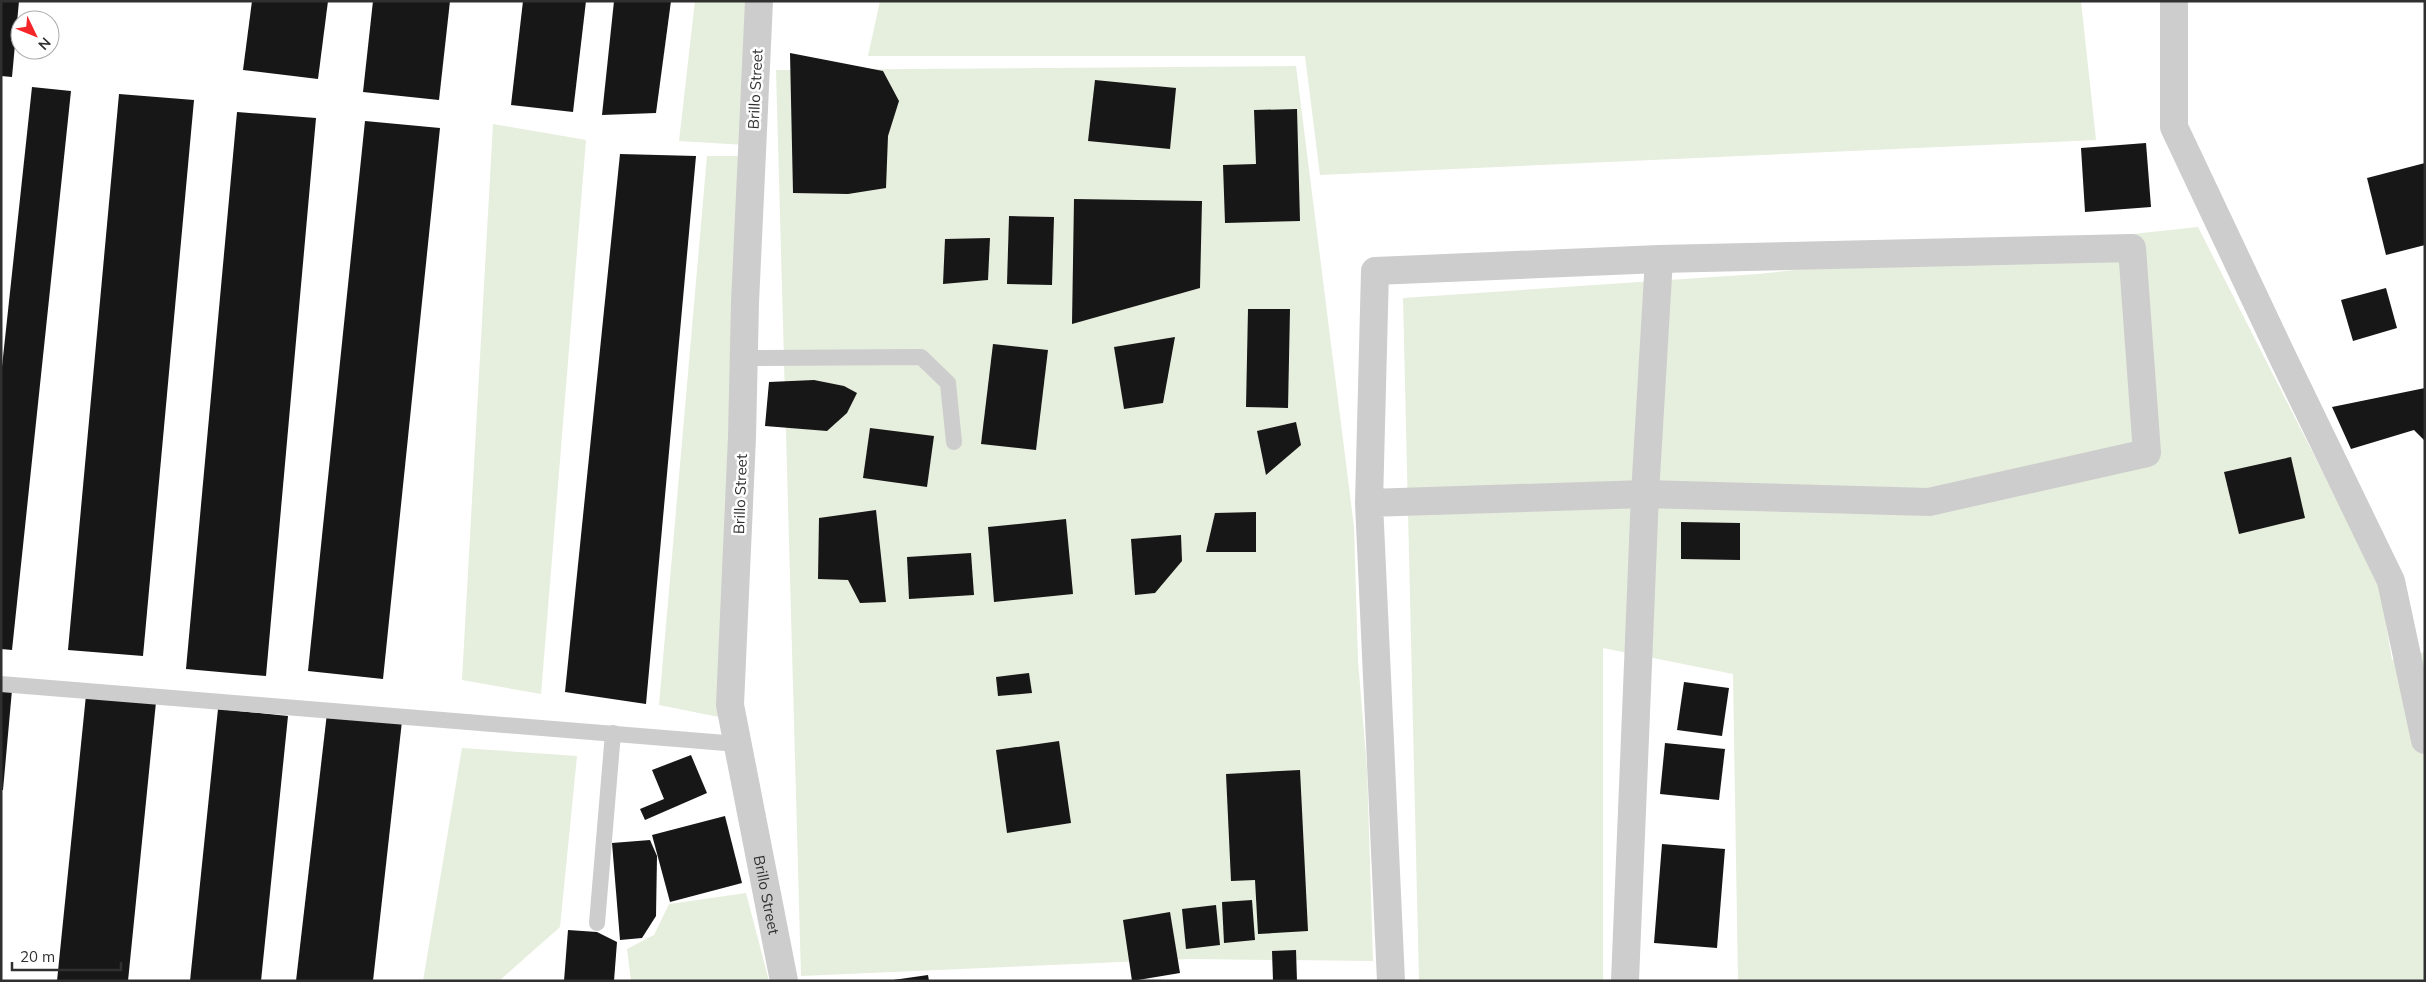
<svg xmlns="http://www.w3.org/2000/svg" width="2426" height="982" viewBox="0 0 2426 982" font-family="Mulish,sans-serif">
  <rect width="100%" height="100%" fill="#fff"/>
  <!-- green -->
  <g fill="#e6eedd">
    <polygon points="695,1 749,1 746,145 679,141"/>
    <polygon points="880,1 2081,1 2096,140 1320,175 1305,56 868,56"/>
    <polygon points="1296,66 1354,527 1358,661 1367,768 1373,961 1190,959 801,976 776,70"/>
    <polygon points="493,124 586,140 541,694 462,680"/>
    <polygon points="707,156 743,156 719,717 659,705"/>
    <polygon points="2198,227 2379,583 2392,660 2425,652 2425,981 1738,981 1733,674 1603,648 1603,981 1419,981 1403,298 1758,274"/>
    <polygon points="462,748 577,756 560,927 499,981 423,981"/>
    <polygon points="746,893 769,981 631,981 627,949 654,935 669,904"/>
  </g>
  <!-- building -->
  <g fill="#171717">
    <polygon points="1,1 19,1 12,77 1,76"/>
    <polygon points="252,1 328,1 318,79 243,70"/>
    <polygon points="373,1 450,1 439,100 363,92"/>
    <polygon points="523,1 586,1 573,112 511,105"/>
    <polygon points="614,1 671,1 656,113 602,115"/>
    <polygon points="790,53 883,71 899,101 888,136 886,188 848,194 793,193"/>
    <polygon points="1095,80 1176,88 1170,149 1088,141"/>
    <polygon points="32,87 71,91 12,650 1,649 1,376"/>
    <polygon points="119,94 194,100 143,656 68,650"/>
    <polygon points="1297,109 1300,221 1225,223 1223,165 1256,164 1254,110"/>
    <polygon points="237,112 316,118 266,676 186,669"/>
    <polygon points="365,121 440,128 383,679 308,671"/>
    <polygon points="2146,143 2151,207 2085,212 2081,148"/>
    <polygon points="620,154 696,156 646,704 565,692"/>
    <polygon points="2425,163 2425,245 2386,255 2367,178"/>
    <polygon points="1074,199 1202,201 1200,288 1072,324"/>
    <polygon points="1009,216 1054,217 1052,285 1007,284"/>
    <polygon points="990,238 988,280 943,284 945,239"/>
    <polygon points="2386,288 2397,328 2353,341 2341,300"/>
    <polygon points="1248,309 1290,309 1288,408 1246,407"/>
    <polygon points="1175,337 1163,403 1124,409 1114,347"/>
    <polygon points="993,344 1048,350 1036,450 981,444"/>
    <polygon points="814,380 844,386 857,393 847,413 827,431 765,426 769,382"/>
    <polygon points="2425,388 2425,441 2414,430 2351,449 2332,407"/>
    <polygon points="1296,422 1301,445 1266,475 1257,431"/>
    <polygon points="870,428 934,436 927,487 863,478"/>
    <polygon points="2291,457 2305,518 2239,534 2224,472"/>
    <polygon points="876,510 886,602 860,603 848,580 818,579 819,518"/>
    <polygon points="1256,512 1256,552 1206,552 1215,513"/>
    <polygon points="1066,519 1073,594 994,602 988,527"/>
    <polygon points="1681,522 1740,523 1740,560 1681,559"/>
    <polygon points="1181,535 1182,561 1155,593 1135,595 1131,539"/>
    <polygon points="971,553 974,595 909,599 907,557"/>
    <polygon points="1029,673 1032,693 998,696 996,677"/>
    <polygon points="1684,682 1729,688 1722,736 1677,730"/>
    <polygon points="1,689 12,690 3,790 1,790"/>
    <polygon points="86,695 156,702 128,981 57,981"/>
    <polygon points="218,709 288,716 261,981 190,981"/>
    <polygon points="327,713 402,721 373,981 296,981"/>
    <polygon points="1059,741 1071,823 1007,833 996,750"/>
    <polygon points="1665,743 1725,749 1719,800 1660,794"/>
    <polygon points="691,755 707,793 645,820 640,809 664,799 652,770"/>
    <polygon points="1300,770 1308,931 1258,934 1255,880 1231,881 1226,774"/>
    <polygon points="725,816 742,883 670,902 652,835"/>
    <polygon points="650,840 657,856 656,916 642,938 620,940 612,843"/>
    <polygon points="1662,844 1725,849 1717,948 1654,943"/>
    <polygon points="1252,900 1255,940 1224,943 1222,902"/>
    <polygon points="1216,905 1220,945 1186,949 1182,909"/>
    <polygon points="1170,912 1180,973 1132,981 1123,920"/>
    <polygon points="568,930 597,932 617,942 614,981 564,981"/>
    <polygon points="1296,950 1297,981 1273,981 1272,951"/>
    <polygon points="928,975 929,981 893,981 893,980"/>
  </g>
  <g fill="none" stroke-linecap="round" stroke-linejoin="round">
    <!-- lane -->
    <g stroke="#cdcdcd" stroke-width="16">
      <polyline points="744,358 921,357 948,383 954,442"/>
      <polyline points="1,684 738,744"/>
      <polyline points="597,923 613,733"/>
    </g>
    <!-- street -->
    <g stroke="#cdcdcd" stroke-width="28">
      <path id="s1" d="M759 1 745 303 742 437 730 705 784 981"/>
      <polyline points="2174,1 2174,127 2284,360 2391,581 2425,740"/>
      <polyline points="1369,503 1645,494 1929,502 2147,453 2132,248 1659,259 1375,271 1369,503 1391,981"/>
      <polyline points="1625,981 1645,494 1659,259"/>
    </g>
  </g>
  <g text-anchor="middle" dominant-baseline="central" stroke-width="5" stroke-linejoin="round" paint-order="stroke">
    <!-- street labels -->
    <g font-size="15" fill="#303030" stroke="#fff">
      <text transform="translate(755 89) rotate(-87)">Brillo Street</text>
      <text transform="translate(740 494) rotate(-88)">Brillo Street</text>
      <text stroke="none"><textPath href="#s1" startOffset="898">Brillo Street</textPath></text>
    </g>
  </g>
  <!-- border -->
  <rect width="2426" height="982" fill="none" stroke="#303030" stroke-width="5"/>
  <!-- north arrow -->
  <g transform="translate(35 35) rotate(133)"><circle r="24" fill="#ffffff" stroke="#acacac"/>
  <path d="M0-4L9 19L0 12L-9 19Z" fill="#f42629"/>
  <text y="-8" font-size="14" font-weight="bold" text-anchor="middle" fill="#303030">N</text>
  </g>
  <!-- scale -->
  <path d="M12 962v8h109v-8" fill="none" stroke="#303030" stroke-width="2.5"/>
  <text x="20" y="962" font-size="15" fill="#303030" stroke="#ffffff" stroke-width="4" paint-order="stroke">20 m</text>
</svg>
